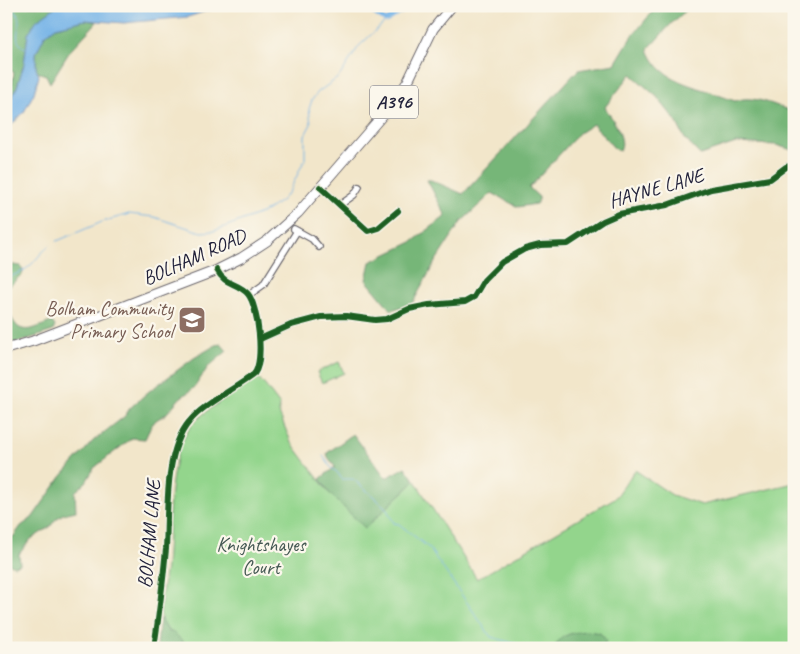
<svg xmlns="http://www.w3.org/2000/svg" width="800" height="654" viewBox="0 0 800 654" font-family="Caveat,sans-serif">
  <rect width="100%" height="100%" fill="#fbf7ec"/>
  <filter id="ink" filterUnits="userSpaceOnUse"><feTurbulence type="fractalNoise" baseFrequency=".02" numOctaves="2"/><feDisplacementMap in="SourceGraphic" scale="10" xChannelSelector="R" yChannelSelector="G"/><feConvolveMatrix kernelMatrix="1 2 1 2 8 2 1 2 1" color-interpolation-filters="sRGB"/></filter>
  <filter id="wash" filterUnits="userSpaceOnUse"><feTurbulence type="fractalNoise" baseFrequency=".0096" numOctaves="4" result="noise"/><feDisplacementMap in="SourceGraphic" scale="20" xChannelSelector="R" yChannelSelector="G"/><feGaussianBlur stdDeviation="1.12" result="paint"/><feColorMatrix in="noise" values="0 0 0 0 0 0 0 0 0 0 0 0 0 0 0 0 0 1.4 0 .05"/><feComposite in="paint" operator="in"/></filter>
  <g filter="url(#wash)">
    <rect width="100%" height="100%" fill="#f2e6ca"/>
    <!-- green -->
    <g fill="#93d58c" stroke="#5a7c64">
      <polygon points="339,362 344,373 322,383 317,372"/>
      <path d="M257 378 264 384 280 405 279 413 291 442 330 494 366 527 415 481 477 579 613 499 617 496 635 470 672 495 702 505 794 483V648H190C181 640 164 630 161 619 158 612 165 577 166 566 170 527 166 455 192 425 205 409 239 390 257 378Z"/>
    </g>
    <!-- forest -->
    <g fill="#76b678" stroke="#4c6c5a">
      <polygon points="6,6 62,6 47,13 28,34 24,64 16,90 6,107 6,88 12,84 14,72 6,70"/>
      <path d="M657 6H691L672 23 648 49C656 72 676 81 698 88 711 92 723 97 735 101 754 94 776 106 794 112V153L792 150 776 145 736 143 700 155 685 139 676 121 657 97 631 74 605 107C611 118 627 138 620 151L614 148 593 124 579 133 529 188 539 197V200L536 204 518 207 492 193 461 222 435 262 412 304 391 310 366 280 370 262 412 242 446 216 427 180H431L463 194 578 70 615 64 630 39Z"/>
      <polygon points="85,20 97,22 70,51 50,83 46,75 37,72 36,68 36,53 45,35 56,27"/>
      <polygon points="6,264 21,266 23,273 9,287 6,286"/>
      <path d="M8 313C12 317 13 322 17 326 27 335 42 324 52 322L55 326 53 331 6 346V314Z"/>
      <polygon points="221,344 227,351 208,367 194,388 180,398 166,414 156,420 151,426 145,439 132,438 94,468 86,482 75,492 76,511 63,514 55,520 50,527 31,539 19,554 20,564 14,566 8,563 6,565 6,540 14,536 21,526 32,518 61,477 93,441 125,416 130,408 148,392 194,358 216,345"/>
      <polygon points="353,434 386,478 405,467 415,481 365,528 330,494 320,479 335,467 328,457 327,453"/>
      <polygon points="160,618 168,631 174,633 190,648 157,648"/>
      <path d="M588 631 600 633 606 640 603 648H555C559 634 575 632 588 631Z"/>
    </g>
    <!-- water -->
    <polygon fill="#74b3e7" stroke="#4b6a91" points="62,6 139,8 222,6 188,17 124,23 85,20 56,27 45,35 36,53 36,68 39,76 34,93 24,112 6,131 6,107 16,90 24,64 28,34 36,21 54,8"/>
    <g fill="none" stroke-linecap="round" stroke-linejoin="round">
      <!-- stream -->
      <g stroke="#74b3e7" stroke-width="1">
        <path d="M11 6C13 9 17 13 18 16 22 27 10 43 26 48"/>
        <polyline points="57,241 102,222 129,214 154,217 201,232 214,231 264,212 281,201 289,192 305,159 305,135 311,124 309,109 312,100 318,92 339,77 359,46 386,21"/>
        <path d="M6 278C15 275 25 271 32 264 38 257 42 252 49 246"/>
        <polyline points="323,456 332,469 337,472 342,479 353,479 373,496 386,508 394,523 399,524 429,548 491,637 520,645"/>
        <polyline points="524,646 541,648"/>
      </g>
      <!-- canal -->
      <polyline stroke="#74b3e7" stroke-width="5" points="364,6 386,21 410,6"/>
    </g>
  </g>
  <g filter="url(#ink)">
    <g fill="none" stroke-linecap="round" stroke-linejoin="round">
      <defs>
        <g id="minor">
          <polyline points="320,187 368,231 378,228 398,211"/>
          <polyline points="340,205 354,195 359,187"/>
          <polyline points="294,229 312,239 319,247"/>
          <polyline points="249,295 263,285 297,231"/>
          <polyline points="260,339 291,325 321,317 346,316 375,320 387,319 409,309 429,305 465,302 474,297 484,280 502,262 525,249 540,245 568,244 603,221 619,214 667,205 711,189 770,179 786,167 794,165"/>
          <path d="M154 648C159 615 163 581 166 549 168 511 164 452 189 422 203 404 235 389 254 374 265 361 258 306 248 294 238 282 225 286 217 270"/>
        </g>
        <polyline id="primary" points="6,349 33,341 215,271 241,258 267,241 298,213 394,102 408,81 433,29 452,6"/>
      </defs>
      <!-- minor casing -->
      <use href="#minor" stroke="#6b676d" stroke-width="8"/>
      <!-- primary casing -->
      <use href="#primary" stroke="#6b676d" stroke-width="11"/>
      <!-- minor -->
      <use href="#minor" stroke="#fff" stroke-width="5.5"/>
      <!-- primary -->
      <use href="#primary" stroke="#fff" stroke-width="9"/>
      <defs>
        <g id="cycleway">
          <polyline points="320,187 368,231 378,228 398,211"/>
          <polyline points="260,339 291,325 321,317 346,316 375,320 387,319 409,309 429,305 465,302 474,297 484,280 502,262 525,249 540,245 568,244 603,221 619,214 667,205 711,189 770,179 786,167 794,165"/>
          <path d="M154 648C159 615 163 581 166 549 168 511 164 452 189 422 203 404 235 389 254 374 265 361 258 306 248 294 238 282 225 286 217 270"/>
        </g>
      </defs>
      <!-- cycleway casing -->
      <use href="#cycleway" stroke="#fbf7ec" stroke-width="9"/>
      <!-- cycleway -->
      <use href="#cycleway" stroke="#1b5e20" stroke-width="6"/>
    </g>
  </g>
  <!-- icons -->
  <defs>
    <symbol id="school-square" viewBox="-11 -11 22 22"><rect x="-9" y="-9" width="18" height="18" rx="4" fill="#8d6e63" stroke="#fbf7ec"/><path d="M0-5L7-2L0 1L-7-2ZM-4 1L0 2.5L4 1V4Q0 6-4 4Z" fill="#fff"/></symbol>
  </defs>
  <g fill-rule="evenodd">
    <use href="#school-square" x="176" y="304" width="32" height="32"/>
  </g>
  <g text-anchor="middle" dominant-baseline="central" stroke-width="4.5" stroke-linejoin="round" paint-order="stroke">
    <!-- shield labels -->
    <rect fill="#fbf7ec" stroke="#636270" stroke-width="1" x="370" y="85.5" width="48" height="33" rx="4"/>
    <g font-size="19" font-weight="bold" fill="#22223b">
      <text x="394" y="102">A396</text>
    </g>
    <!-- street labels -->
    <g font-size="20" fill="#22223b" stroke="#fbf7ec">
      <text transform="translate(656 188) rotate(-16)">HAYNE LANE</text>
      <text transform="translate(194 257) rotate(-24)">BOLHAM ROAD</text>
      <text transform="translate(149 534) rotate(-85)">BOLHAM LANE</text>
    </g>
    <!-- education labels -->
    <g font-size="20" fill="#785e54" stroke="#fbf7ec" text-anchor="end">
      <text x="173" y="308">Bolham Community<tspan x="173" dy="23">Primary School</tspan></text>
    </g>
    <!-- park labels -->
    <g font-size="20" fill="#445853" stroke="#fbf7ec">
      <text x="261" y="544">Knightshayes<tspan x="261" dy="23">Court</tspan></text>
    </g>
  </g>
  <!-- margin -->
  <rect width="800" height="654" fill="none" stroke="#fbf7ec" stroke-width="25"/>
</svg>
